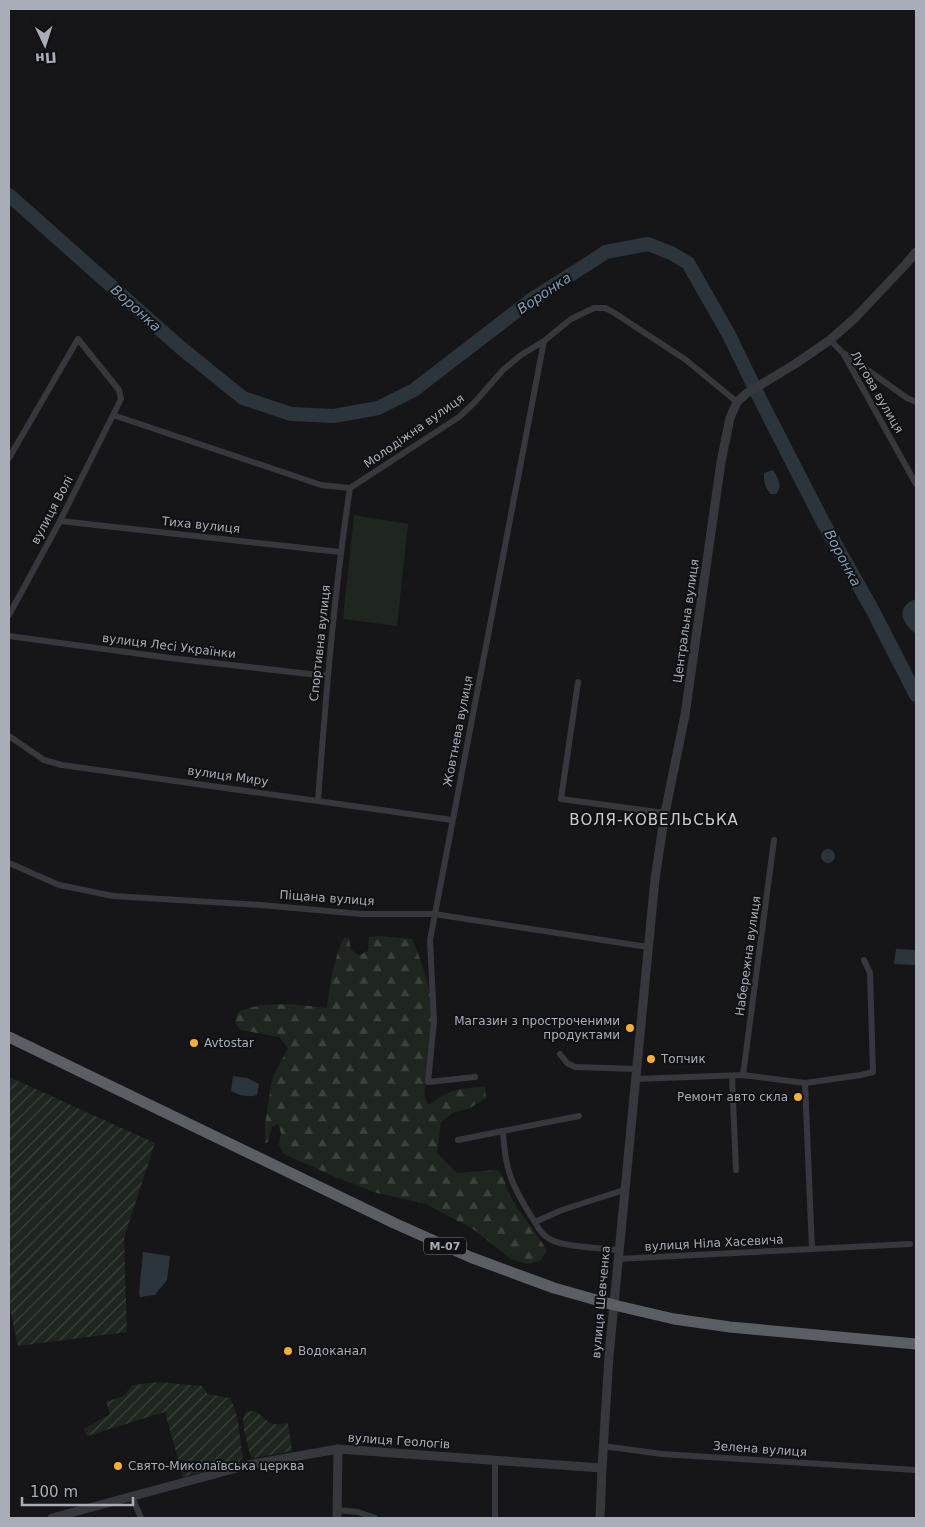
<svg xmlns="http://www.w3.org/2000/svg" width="925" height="1527" viewBox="0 0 925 1527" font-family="'DejaVu Sans',sans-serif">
  <defs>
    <pattern id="forest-firs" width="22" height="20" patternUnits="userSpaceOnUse" patternTransform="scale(1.25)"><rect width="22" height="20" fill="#1e261f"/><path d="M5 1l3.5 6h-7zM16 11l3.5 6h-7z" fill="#3c433d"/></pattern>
    <pattern id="garden-furrows" width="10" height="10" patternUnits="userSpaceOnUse" patternTransform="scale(1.25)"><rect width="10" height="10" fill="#1e261f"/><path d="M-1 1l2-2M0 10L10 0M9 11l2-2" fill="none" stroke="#3c433d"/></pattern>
  </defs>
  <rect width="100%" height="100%" fill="#161618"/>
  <!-- forest -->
  <path fill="url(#forest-firs)" d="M379 936 412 939C422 962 431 989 433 1014 434 1029 431 1045 430 1060 429 1073 419 1094 429 1105 450 1089 460 1088 485 1087L486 1098 470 1108 453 1113 441 1122 437 1153 457 1173 498 1170C505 1178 506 1186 510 1195 520 1215 536 1231 547 1251L540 1261 527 1264 511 1259 473 1229 426 1204 377 1193 342 1180 284 1154 279 1145 281 1133 278 1124 272 1127 268 1142 265 1143V1124L272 1079 288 1048 279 1037 241 1030 235 1023 238 1012C264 1000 298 1005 327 1008L331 978 339 948 344 938H349L351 950 359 955 368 951 369 937Z"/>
  <!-- garden -->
  <g fill="url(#garden-furrows)">
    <polygon points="9,1077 155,1143 124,1238 127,1332 18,1346 9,1304"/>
    <path d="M158 1382 202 1386 208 1394 229 1398C240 1412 239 1438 243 1457L237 1464 183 1477 165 1412 87 1436 84 1429 110 1414 106 1402 123 1396 133 1385Z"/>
    <path d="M254 1411C273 1421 263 1427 288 1423L292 1451 254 1458 250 1455 244 1430 243 1419 246 1412Z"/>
  </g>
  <!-- pitch -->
  <polygon fill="#1e261f" points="354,515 408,524 397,626 343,619"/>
  <!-- water -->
  <g fill="#2c353c">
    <path d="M773 470C778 477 783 487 776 494H771C766 490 763 480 764 473Z"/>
    <path d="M916 599V634C901 623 895 607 916 599Z"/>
    <circle cx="828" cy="856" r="7"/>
    <polygon points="896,949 916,950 916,965 894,964"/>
    <path d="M233 1076 247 1078 259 1084 257 1095C249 1098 238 1095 231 1091Z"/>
    <polygon points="143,1252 170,1256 167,1280 155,1295 140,1297 139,1293"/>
  </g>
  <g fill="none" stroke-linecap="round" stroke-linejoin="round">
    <!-- river -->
    <polyline stroke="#2c353c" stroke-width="14" points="9,195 181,348 243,398 291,414 334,416 378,408 414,390 531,300 606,252 648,244 671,253 688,263 728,333 763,405 823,522 873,611 916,695"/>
    <!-- minor -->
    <g stroke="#37383d" stroke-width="6">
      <polyline points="830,340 843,353 916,484"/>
      <polyline points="845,354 907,398 916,402"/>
      <polyline points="113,415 321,485 350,488 459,417 475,402 503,370 521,355 544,341 571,319 594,308 605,308 613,312 686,360 737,402"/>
      <polyline points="9,458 78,339 119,390 121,399 60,521 9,615"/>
      <polyline points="60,521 340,552"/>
      <polyline points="9,636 170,658 327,676"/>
      <polyline points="578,682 561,799 665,813"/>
      <polyline points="9,736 44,760 62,765 452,820"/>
      <path d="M318 800C326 696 334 592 350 488"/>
      <polyline points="9,863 59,885 113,896 261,905 361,914 434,914 648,947"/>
      <polyline points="560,1054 567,1063 575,1067 637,1069"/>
      <polyline points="743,1075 774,840"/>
      <polyline points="732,1076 736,1170"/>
      <polyline points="475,1077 428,1082 434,1021 430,940 544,341"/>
      <polyline points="636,1079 743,1075 805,1083 861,1075 873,1072 870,973 864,960"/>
      <polyline points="805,1083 812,1249"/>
      <path d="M579 1116 503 1131C505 1169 511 1184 531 1216 538 1227 542 1237 554 1241 566 1247 603 1248 618 1250"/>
      <polyline points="458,1140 503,1131"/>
      <polyline points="535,1222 562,1210 624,1190"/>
      <polyline points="617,1259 910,1244"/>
      <polyline points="603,1446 662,1454 916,1470"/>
      <polyline points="495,1460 495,1518"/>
      <polyline points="132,1497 141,1518"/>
      <polyline points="337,1510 358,1512 375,1518"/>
    </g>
    <!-- tertiary -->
    <g stroke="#37383d" stroke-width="9">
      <polyline points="52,1518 248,1465 338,1449 602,1468"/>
      <polyline points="337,1518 338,1449"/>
      <polyline points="600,1518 602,1468 609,1356 655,879 665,813 685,715 721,462 730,418 737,402 747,393 795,364 830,340 855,318 906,264 916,252"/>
    </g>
    <!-- trunk -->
    <polyline stroke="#5b5e65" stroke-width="11" points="9,1037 394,1223 470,1257 554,1288 614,1305 674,1319 730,1327 916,1344"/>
  </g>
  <!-- markers -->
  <g fill="#f2b134" stroke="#111113" stroke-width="2">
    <circle cx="630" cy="1028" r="5"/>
    <circle cx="194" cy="1043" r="5"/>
    <circle cx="651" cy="1059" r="5"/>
    <circle cx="798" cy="1097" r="5"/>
    <circle cx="288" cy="1351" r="5"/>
    <circle cx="118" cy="1466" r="5"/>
  </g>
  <g text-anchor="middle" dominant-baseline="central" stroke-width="4" stroke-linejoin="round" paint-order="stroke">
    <!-- shield labels -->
    <rect fill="#111113" stroke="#7b7e86" stroke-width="1" x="424" y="1237.5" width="42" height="17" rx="4"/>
    <g font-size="11" font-weight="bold" fill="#a8adb8">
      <text x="445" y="1246">М-07</text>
    </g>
    <!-- street labels -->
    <g font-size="12" fill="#a8adb8" stroke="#111113">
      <text transform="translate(877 392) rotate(60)">Лугова вулиця</text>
      <text transform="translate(414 431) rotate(-35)">Молодіжна вулиця</text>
      <text transform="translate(52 510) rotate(-62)">вулиця Волі</text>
      <text transform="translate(201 525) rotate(6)">Тиха вулиця</text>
      <text transform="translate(686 621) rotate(-82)">Центральна вулиця</text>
      <text transform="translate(320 643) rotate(-84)">Спортивна вулиця</text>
      <text transform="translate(169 646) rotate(7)">вулиця Лесі Українки</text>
      <text transform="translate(458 731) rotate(-79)">Жовтнева вулиця</text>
      <text transform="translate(228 776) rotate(8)">вулиця Миру</text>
      <text transform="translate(327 898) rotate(4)">Піщана вулиця</text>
      <text transform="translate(748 956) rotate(-82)">Набережна вулиця</text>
      <text transform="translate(714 1243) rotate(-3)">вулиця Ніла Хасевича</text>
      <text transform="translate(601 1302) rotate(-85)">вулиця Шевченка</text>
      <text transform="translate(399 1441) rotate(4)">вулиця Геологів</text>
      <text transform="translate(760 1449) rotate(4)">Зелена вулиця</text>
    </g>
    <!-- poi labels -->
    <g font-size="12" fill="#a8adb8" stroke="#111113" text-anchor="start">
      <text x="620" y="1021" text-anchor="end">Магазин з простроченими<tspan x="620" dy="14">продуктами</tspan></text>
      <text x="204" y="1043">Avtostar</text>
      <text x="661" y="1059">Топчик</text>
      <text x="788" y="1097" text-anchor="end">Ремонт авто скла</text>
      <text x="298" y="1351">Водоканал</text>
      <text x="128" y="1466">Свято-Миколаївська церква</text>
    </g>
    <!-- water labels -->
    <g font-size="14" font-style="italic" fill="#7f9bb3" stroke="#111113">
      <text transform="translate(544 293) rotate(-34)">Воронка</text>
      <text transform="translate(136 308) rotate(42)">Воронка</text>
      <text transform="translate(843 558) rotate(62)">Воронка</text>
    </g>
    <!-- quarter labels -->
    <g font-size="15" letter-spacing="1" fill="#c9ccd4" stroke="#111113">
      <text x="654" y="820">ВОЛЯ-КОВЕЛЬСЬКА</text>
    </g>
  </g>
  <!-- border -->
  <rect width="925" height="1527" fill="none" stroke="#a8adb8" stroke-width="20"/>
  <!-- north arrow -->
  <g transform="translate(45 45) rotate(176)" stroke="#111113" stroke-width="4" paint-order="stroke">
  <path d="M0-4L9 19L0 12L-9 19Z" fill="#a8adb8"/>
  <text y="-8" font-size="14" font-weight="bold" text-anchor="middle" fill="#a8adb8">Пн</text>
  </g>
  <!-- scale -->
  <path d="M22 1497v8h111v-8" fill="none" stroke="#a8adb8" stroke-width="2.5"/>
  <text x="30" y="1497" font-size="15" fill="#a8adb8" stroke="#111113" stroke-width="4" paint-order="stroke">100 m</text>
</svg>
